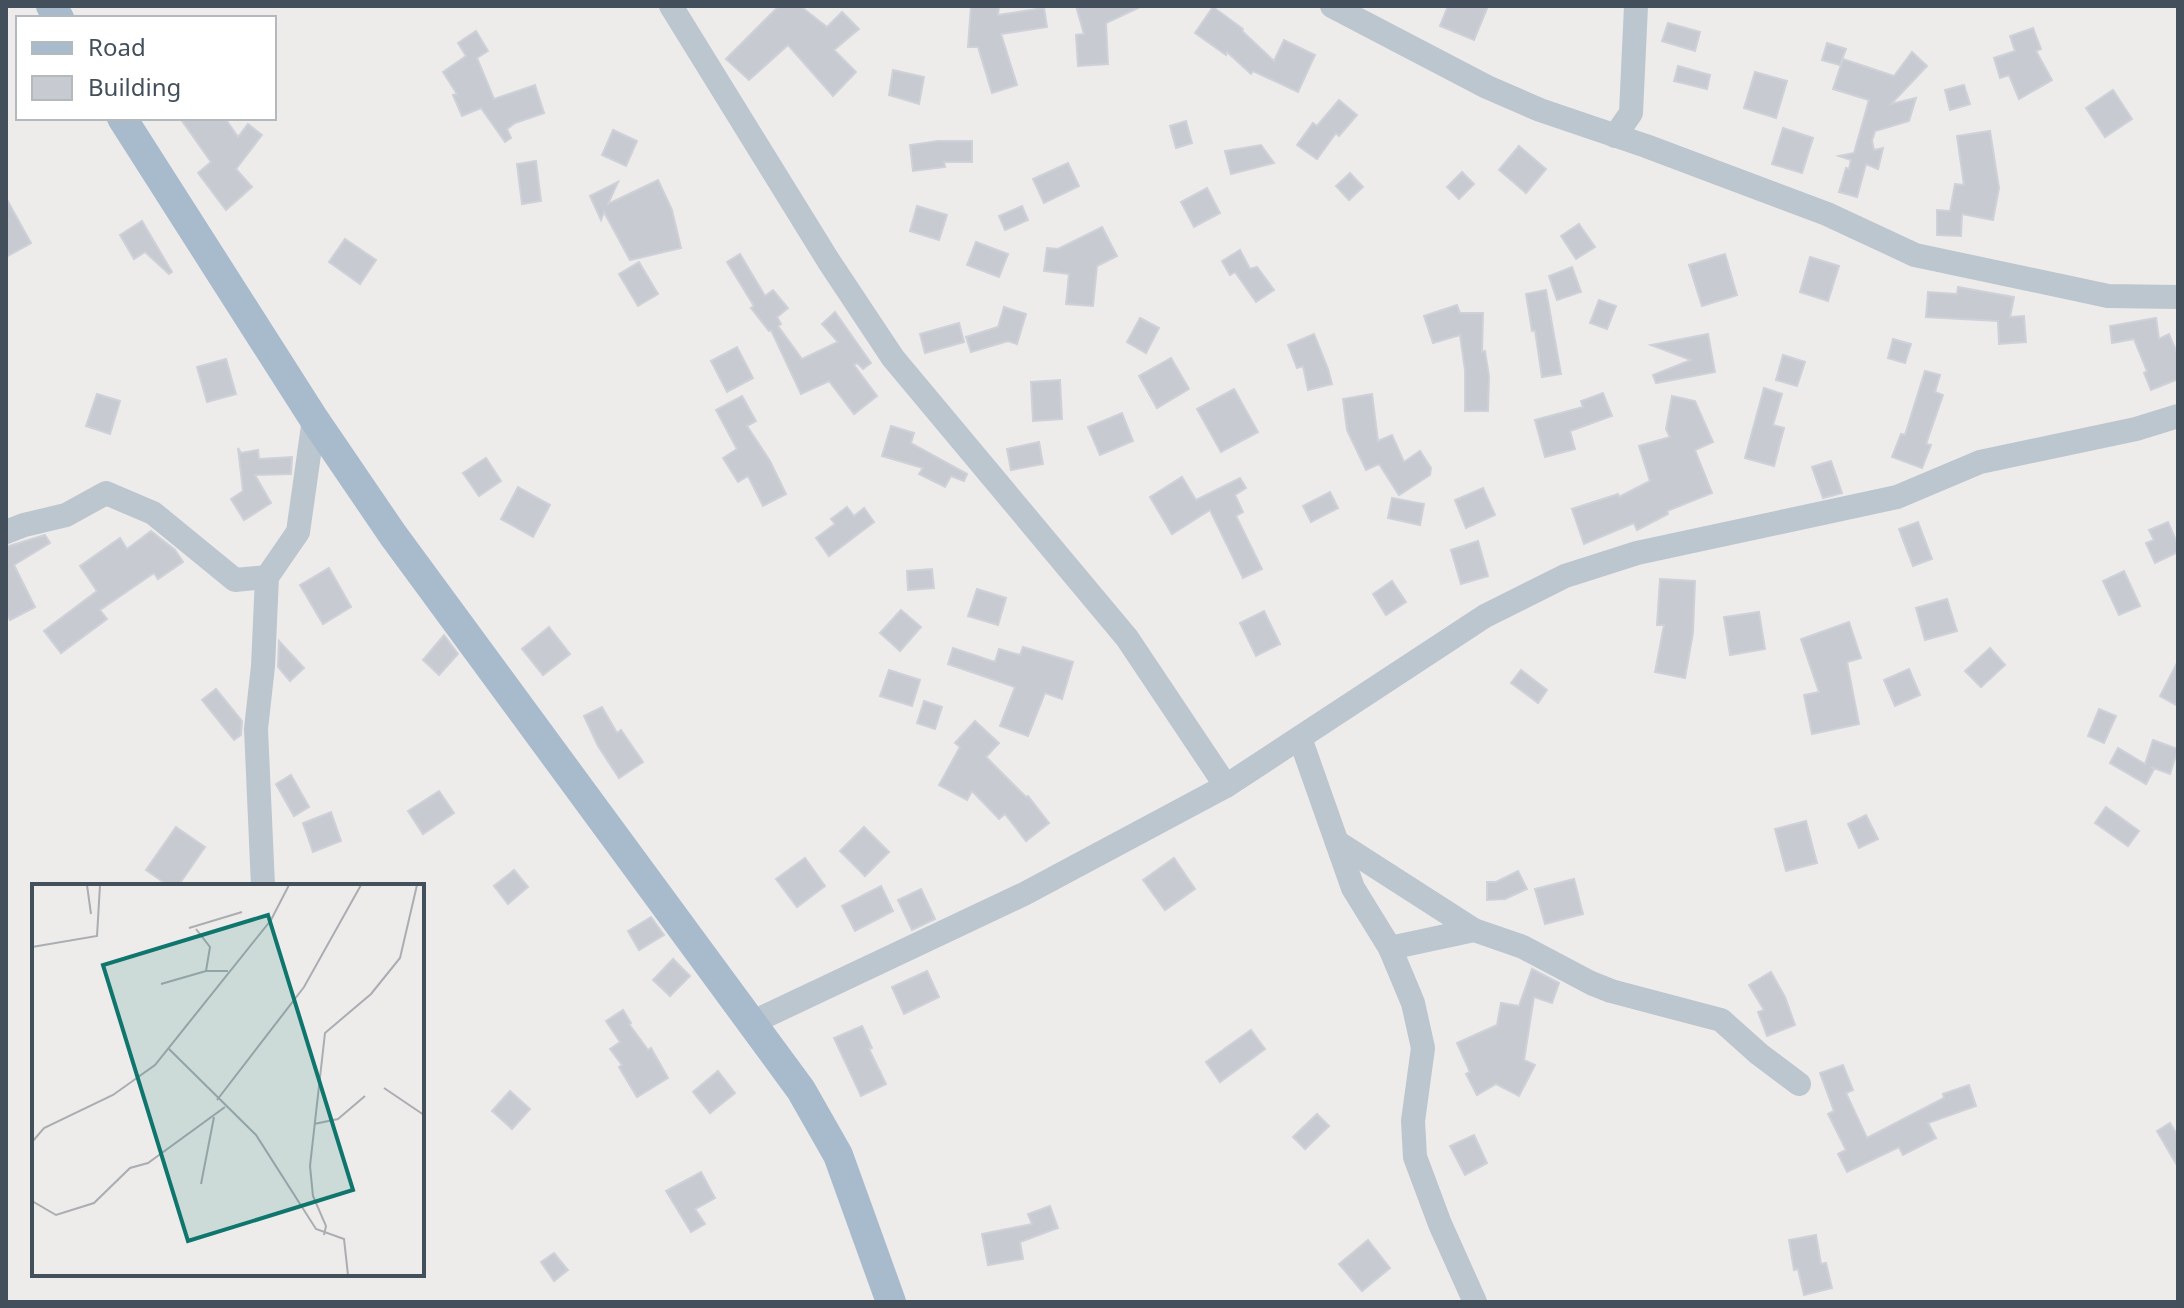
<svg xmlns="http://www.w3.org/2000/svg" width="2184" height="1308" viewBox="0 0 2184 1308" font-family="'Noto Sans',sans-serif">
  <rect width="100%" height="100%" fill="#eeebeb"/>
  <!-- building -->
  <g fill="#c7cad1" stroke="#ced1d8" stroke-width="2">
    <polygon points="779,6 800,6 827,27 842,12 859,29 834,50 856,72 833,96 788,45 749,80 726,59"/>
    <polygon points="971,6 999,6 998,15 1044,8 1047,27 1001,34 1017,85 992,93 978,47 968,47"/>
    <polygon points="1076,6 1142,6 1106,23 1108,64 1078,66 1076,35 1084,34"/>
    <polygon points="1448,6 1488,6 1474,40 1440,26"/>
    <polygon points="1213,7 1243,29 1242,31 1274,61 1284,40 1315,55 1298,92 1253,71 1251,74 1227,52 1226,55 1195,33"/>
    <polygon points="1668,23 1700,32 1695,51 1662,41"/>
    <polygon points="2033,28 2041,49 2036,51 2052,80 2019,99 2009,75 2000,78 1994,58 2015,51 2010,36"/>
    <polygon points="476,31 488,51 477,58 494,99 535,85 544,113 515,123 507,129 511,138 505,142 481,108 462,116 453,95 457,94 443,72 466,56 458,43"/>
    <polygon points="1827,43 1846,49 1840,65 1822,60"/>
    <polygon points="1912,52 1927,66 1891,104 1916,98 1909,121 1875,131 1872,141 1874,150 1883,148 1878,169 1866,164 1857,197 1839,192 1846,168 1849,169 1851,160 1839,156 1854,153 1869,100 1833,89 1843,59 1894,76"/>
    <polygon points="1678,66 1710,75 1707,89 1674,81"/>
    <polygon points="893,70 924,77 919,104 889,95"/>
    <polygon points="1755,72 1787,81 1776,118 1744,108"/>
    <polygon points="1964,85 1970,104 1950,110 1945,90"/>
    <polygon points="2113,90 2132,119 2105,137 2086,108"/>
    <polygon points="1339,100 1357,115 1339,136 1336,133 1317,159 1297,145 1313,123 1317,126"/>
    <polygon points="180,118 225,118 238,137 248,124 262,135 236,169 252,187 226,210 198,173 211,162"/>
    <polygon points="1186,121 1192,143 1176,148 1170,126"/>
    <polygon points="1783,128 1813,138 1802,173 1772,164"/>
    <polygon points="613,130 637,141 626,166 602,155"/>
    <polygon points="1990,131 1999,188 1993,220 1962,214 1961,236 1937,235 1937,210 1950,211 1955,184 1964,185 1957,136"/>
    <polygon points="938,141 972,141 972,162 944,162 945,167 913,171 910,145"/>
    <polygon points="1261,145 1274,163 1231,174 1225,151"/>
    <polygon points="1519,146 1546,169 1526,193 1499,170"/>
    <polygon points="536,161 541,201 522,204 517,164"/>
    <polygon points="1068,163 1079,186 1044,203 1033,179"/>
    <polygon points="1462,172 1474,184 1459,199 1447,187"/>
    <polygon points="1350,173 1363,187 1349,200 1336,186"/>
    <polygon points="658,180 672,210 681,248 630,260 604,212 601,220 590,196 618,182 608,204"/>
    <polygon points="1207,188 1220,213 1194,227 1181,202"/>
    <polygon points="6,198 31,243 6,257"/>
    <polygon points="917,206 947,215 939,240 910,231"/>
    <polygon points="1022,206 1028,220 1005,230 999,216"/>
    <polygon points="142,221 172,272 169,274 145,252 134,259 120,235"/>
    <polygon points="1579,224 1595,247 1576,259 1561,236"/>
    <polygon points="1102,227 1117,256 1097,266 1093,306 1066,304 1069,274 1044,271 1047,248 1058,249"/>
    <polygon points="345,239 376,260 360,284 329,262"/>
    <polygon points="976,242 1008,254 999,277 967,265"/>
    <polygon points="1240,250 1250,269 1257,267 1274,290 1256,302 1235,272 1230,275 1222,261"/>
    <polygon points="740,254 765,296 773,290 788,308 777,317 781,324 778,326 802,359 838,342 822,324 835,312 871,363 863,369 857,363 854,365 877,396 854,414 829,381 801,394 771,330 769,331 751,308 754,306 727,262"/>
    <polygon points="1725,254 1737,295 1702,306 1689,265"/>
    <polygon points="1810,257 1839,266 1828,301 1800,292"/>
    <polygon points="639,262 658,294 638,306 619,274"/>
    <polygon points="1572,267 1581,292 1557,300 1549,276"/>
    <polygon points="1958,287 2014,297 2010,317 2024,316 2026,342 1999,344 1998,321 1926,317 1928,292 1957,294"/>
    <polygon points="1546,290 1561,374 1542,377 1535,330 1532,331 1526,294"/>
    <polygon points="1599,300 1616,306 1607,329 1590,323"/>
    <polygon points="1457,305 1460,313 1483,313 1482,352 1485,351 1489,376 1488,411 1465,411 1465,370 1460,335 1433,343 1424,316"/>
    <polygon points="1004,307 1026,314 1017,344 1008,341 971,352 966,337 998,327"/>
    <polygon points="1140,318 1159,328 1146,353 1127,342"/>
    <polygon points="2156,318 2159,339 2169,334 2178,355 2178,379 2151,390 2144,373 2147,371 2134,339 2112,343 2110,326"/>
    <polygon points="959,323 964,342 925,353 920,334"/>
    <polygon points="1314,334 1328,369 1332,384 1308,390 1303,366 1297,368 1288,345"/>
    <polygon points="1708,334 1715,372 1656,383 1653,375 1691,360 1651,345"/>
    <polygon points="1893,339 1911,344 1905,363 1888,358"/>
    <polygon points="737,347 753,378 727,392 711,361"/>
    <polygon points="1783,355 1805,362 1797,386 1776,380"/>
    <polygon points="1171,358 1189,389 1157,408 1139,376"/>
    <polygon points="226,359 236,394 207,402 197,367"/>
    <polygon points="1925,371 1940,375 1935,392 1943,395 1926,444 1931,445 1922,468 1892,457 1901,434 1905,435"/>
    <polygon points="1060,380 1062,419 1033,421 1031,382"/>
    <polygon points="1764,388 1782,394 1773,425 1784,428 1774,466 1745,458"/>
    <polygon points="1234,389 1258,432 1221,452 1197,409"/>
    <polygon points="1603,393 1612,416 1570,431 1575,449 1545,457 1535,420 1583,407 1581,401"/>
    <polygon points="97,394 120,401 110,434 86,426"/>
    <polygon points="1372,394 1378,441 1392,435 1404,462 1420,451 1431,468 1430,475 1399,495 1379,464 1366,470 1347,430 1343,399"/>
    <polygon points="742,396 756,421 747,426 770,461 786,494 763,506 748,476 738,482 723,458 737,449 716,410"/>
    <polygon points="1672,396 1695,401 1713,442 1695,450 1712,493 1667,511 1668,514 1637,530 1634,523 1584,544 1572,509 1618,494 1619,497 1650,481 1639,446 1670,437 1666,429"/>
    <polygon points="1122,413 1133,441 1100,455 1088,427"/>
    <polygon points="891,426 914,433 911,443 967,474 964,481 951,476 945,487 919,474 923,468 882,456"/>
    <polygon points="1039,442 1043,464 1011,470 1007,449"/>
    <polygon points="238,448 241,453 258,450 259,459 292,457 291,474 255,475 271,503 244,520 231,499 243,491"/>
    <polygon points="486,458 501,481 479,496 463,473"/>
    <polygon points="1831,461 1842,493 1823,498 1812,467"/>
    <polygon points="1182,477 1196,500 1240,478 1246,488 1235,495 1243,512 1236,516 1262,569 1243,578 1210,510 1172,534 1150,497"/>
    <polygon points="518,487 550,505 533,537 501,519"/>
    <polygon points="1483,488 1495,515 1466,528 1455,500"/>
    <polygon points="1330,492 1338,508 1311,522 1303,506"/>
    <polygon points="1392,498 1424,504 1420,525 1388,518"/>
    <polygon points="847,507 854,516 864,508 874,522 829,556 816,538 835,524 831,519"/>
    <polygon points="1918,522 1932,559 1913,566 1899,529"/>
    <polygon points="2168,522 2178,545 2178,552 2155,563 2146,543 2154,540 2149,530"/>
    <polygon points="151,531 175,550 183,562 158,579 154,573 100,610 107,619 61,653 44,631 97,591 80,566 120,538 127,549"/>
    <polygon points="45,535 50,543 14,565 35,607 10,620 6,611 6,547"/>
    <polygon points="1478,541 1488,576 1461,584 1451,550"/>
    <polygon points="329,568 351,607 323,624 300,585"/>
    <polygon points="932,569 934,588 908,590 907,571"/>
    <polygon points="2124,571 2140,606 2119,615 2103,581"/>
    <polygon points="1660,579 1695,581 1693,633 1685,678 1655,672 1664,625 1657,625"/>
    <polygon points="1392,581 1406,602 1386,615 1373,594"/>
    <polygon points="977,589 1006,598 998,625 968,616"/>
    <polygon points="1947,599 1957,631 1925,640 1916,608"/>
    <polygon points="901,610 921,627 900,651 880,633"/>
    <polygon points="1264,611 1280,644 1256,656 1240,623"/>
    <polygon points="1759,612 1765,649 1730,655 1724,617"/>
    <polygon points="1849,622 1861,658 1847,662 1859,724 1812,734 1804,695 1819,692 1801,639"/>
    <polygon points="549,627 570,654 543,675 522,649"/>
    <polygon points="444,635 458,654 439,675 423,660"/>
    <polygon points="279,641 304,668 290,681 278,667"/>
    <polygon points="1023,647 1073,662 1062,699 1045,693 1028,736 1000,726 1015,687 948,664 953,648 995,662 999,649 1020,655"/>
    <polygon points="1990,648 2005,665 1981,687 1965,671"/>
    <polygon points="2178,661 2178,706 2160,696"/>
    <polygon points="1909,669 1920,695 1895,706 1884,680"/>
    <polygon points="889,670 920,680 912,706 880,696"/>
    <polygon points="1521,670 1547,690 1538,703 1511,683"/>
    <polygon points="216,689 242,721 241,735 234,740 202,700"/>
    <polygon points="924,701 942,707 935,729 917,723"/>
    <polygon points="602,707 617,733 621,730 643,762 619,778 598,746 584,716"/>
    <polygon points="2099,709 2116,716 2104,743 2088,736"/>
    <polygon points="975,721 999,743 986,757 1026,797 1028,796 1049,823 1026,841 1005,814 999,819 972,791 967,800 939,785 960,747 955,743"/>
    <polygon points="2153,740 2178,749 2170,774 2151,767 2154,769 2146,784 2110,763 2118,748 2145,764"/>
    <polygon points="291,775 309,807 294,816 276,784"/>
    <polygon points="439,791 454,813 423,834 408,811"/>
    <polygon points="2106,807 2139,831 2128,846 2095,823"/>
    <polygon points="331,812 341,841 313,852 303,823"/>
    <polygon points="1866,815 1878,839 1859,848 1848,824"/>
    <polygon points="1806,821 1817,863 1786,871 1775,829"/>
    <polygon points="176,827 205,847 178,886 169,886 146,870"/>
    <polygon points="864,827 889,852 865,876 840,851"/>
    <polygon points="805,858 825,886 797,907 776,879"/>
    <polygon points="1174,858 1195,889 1165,910 1143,880"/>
    <polygon points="514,870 528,887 508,904 494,886"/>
    <polygon points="1518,871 1527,889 1505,899 1487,900 1487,882 1496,882"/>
    <polygon points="1574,879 1583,914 1545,924 1535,889"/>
    <polygon points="881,886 893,911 855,931 842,906"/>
    <polygon points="921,889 935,919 912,930 898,900"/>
    <polygon points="651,917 664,935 639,950 628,931"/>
    <polygon points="673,959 690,976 670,996 653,980"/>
    <polygon points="1532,969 1559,983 1552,1003 1534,997 1524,1060 1535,1065 1519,1096 1496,1084 1477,1095 1466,1074 1470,1072 1457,1043 1497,1025 1501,1003 1519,1006"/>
    <polygon points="927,971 939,997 904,1014 892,987"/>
    <polygon points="1771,972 1785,997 1795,1025 1767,1036 1758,1012 1764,1010 1749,985"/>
    <polygon points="623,1010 631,1023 629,1024 648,1050 651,1048 668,1078 637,1097 619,1067 622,1065 610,1049 620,1042 606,1021"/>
    <polygon points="862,1026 872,1048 869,1049 886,1084 861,1096 834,1038"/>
    <polygon points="1251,1030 1265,1049 1220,1082 1206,1062"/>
    <polygon points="1843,1065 1853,1090 1846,1093 1867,1138 1944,1098 1943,1094 1969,1085 1976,1106 1928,1123 1936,1138 1903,1155 1899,1147 1847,1172 1838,1154 1846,1150 1828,1114 1834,1111 1820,1073"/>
    <polygon points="718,1071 735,1093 710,1113 693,1092"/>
    <polygon points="510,1091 530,1109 512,1129 492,1111"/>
    <polygon points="1317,1114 1329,1126 1305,1149 1293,1137"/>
    <polygon points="2170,1123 2178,1136 2178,1167 2157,1131"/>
    <polygon points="1474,1135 1487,1163 1465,1175 1450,1146"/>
    <polygon points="701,1172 715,1198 695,1209 705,1224 691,1232 666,1191"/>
    <polygon points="1050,1206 1058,1228 1020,1242 1023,1259 988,1265 982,1234 1032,1224 1028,1214"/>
    <polygon points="1816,1235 1821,1264 1826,1263 1832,1288 1804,1295 1798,1269 1794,1270 1789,1240"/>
    <polygon points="1368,1240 1390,1268 1362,1291 1339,1264"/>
    <polygon points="554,1253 568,1270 554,1281 541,1262"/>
  </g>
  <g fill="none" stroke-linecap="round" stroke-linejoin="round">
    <!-- minor -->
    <g stroke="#bbc6cf" stroke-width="24">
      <polyline points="671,6 828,260 893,358 1127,638 1226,786"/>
      <polyline points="1332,6 1487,87 1540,110 1646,146 1827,214 1915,255 2108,296 2178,297"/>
      <polyline points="1615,136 1631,113 1636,6"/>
      <polyline points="6,532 24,525 66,515 106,493 153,513 235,580 267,577 298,532 314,419"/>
      <polyline points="1300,738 1353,888 1390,948 1413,1003 1423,1048 1413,1121 1415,1157 1440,1224 1475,1302"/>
      <polyline points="1337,842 1474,930 1523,947 1591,983 1611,991 1721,1020 1759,1054 1799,1084"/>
      <polyline points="263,886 256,729 263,666 267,577"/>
      <polyline points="1390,948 1474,930"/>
      <polyline points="753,1022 1024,894 1226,786 1485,616 1565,576 1637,553 1897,497 1980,462 2136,429 2178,416"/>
    </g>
    <!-- major -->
    <g stroke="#a8bbcd" stroke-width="30">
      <polyline points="51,6 59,18"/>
      <polyline points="122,118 314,419 393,535 801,1090 838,1155 891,1302"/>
    </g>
  </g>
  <!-- overview -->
  <g transform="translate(32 884)">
    <rect width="392" height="392" fill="#eeebeb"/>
    <path fill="none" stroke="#aaadb1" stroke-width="2" d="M55 1 59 30M157 44 210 28M164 45 178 63 174 87H196M0 63 65 52 68 1M129 100 174 87M137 165 224 251 284 345 312 355 316 391M352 204 392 231M185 216 272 103 329 1M282 240 306 235 333 212M0 258 12 244 81 211 123 181 239 36 257 1M169 300 182 233M0 317 24 331 62 319 98 284 116 279 193 223M292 351 294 342 281 312 278 282 293 149 339 110 368 74 385 1"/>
    <path fill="#0f766e" fill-opacity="0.15" stroke="#0f766e" stroke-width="4" d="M236 31 321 306 156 357 71 81Z"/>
    <rect width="392" height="392" fill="none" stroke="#434f5a" stroke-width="4"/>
  </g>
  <!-- border -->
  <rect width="2184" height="1308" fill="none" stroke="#434f5a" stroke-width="16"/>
  <!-- legend -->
  <rect x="16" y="16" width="260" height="104" fill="#ffffff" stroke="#b4b9bd" stroke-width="2"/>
  <rect x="32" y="42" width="40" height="12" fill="#a8bbcd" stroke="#b4b9bd" stroke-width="2"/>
  <text x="88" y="56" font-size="24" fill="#434f5a">Road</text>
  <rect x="32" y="76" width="40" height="24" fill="#c7cad1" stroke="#b4b9bd" stroke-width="2"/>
  <text x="88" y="96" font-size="24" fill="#434f5a">Building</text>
</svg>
